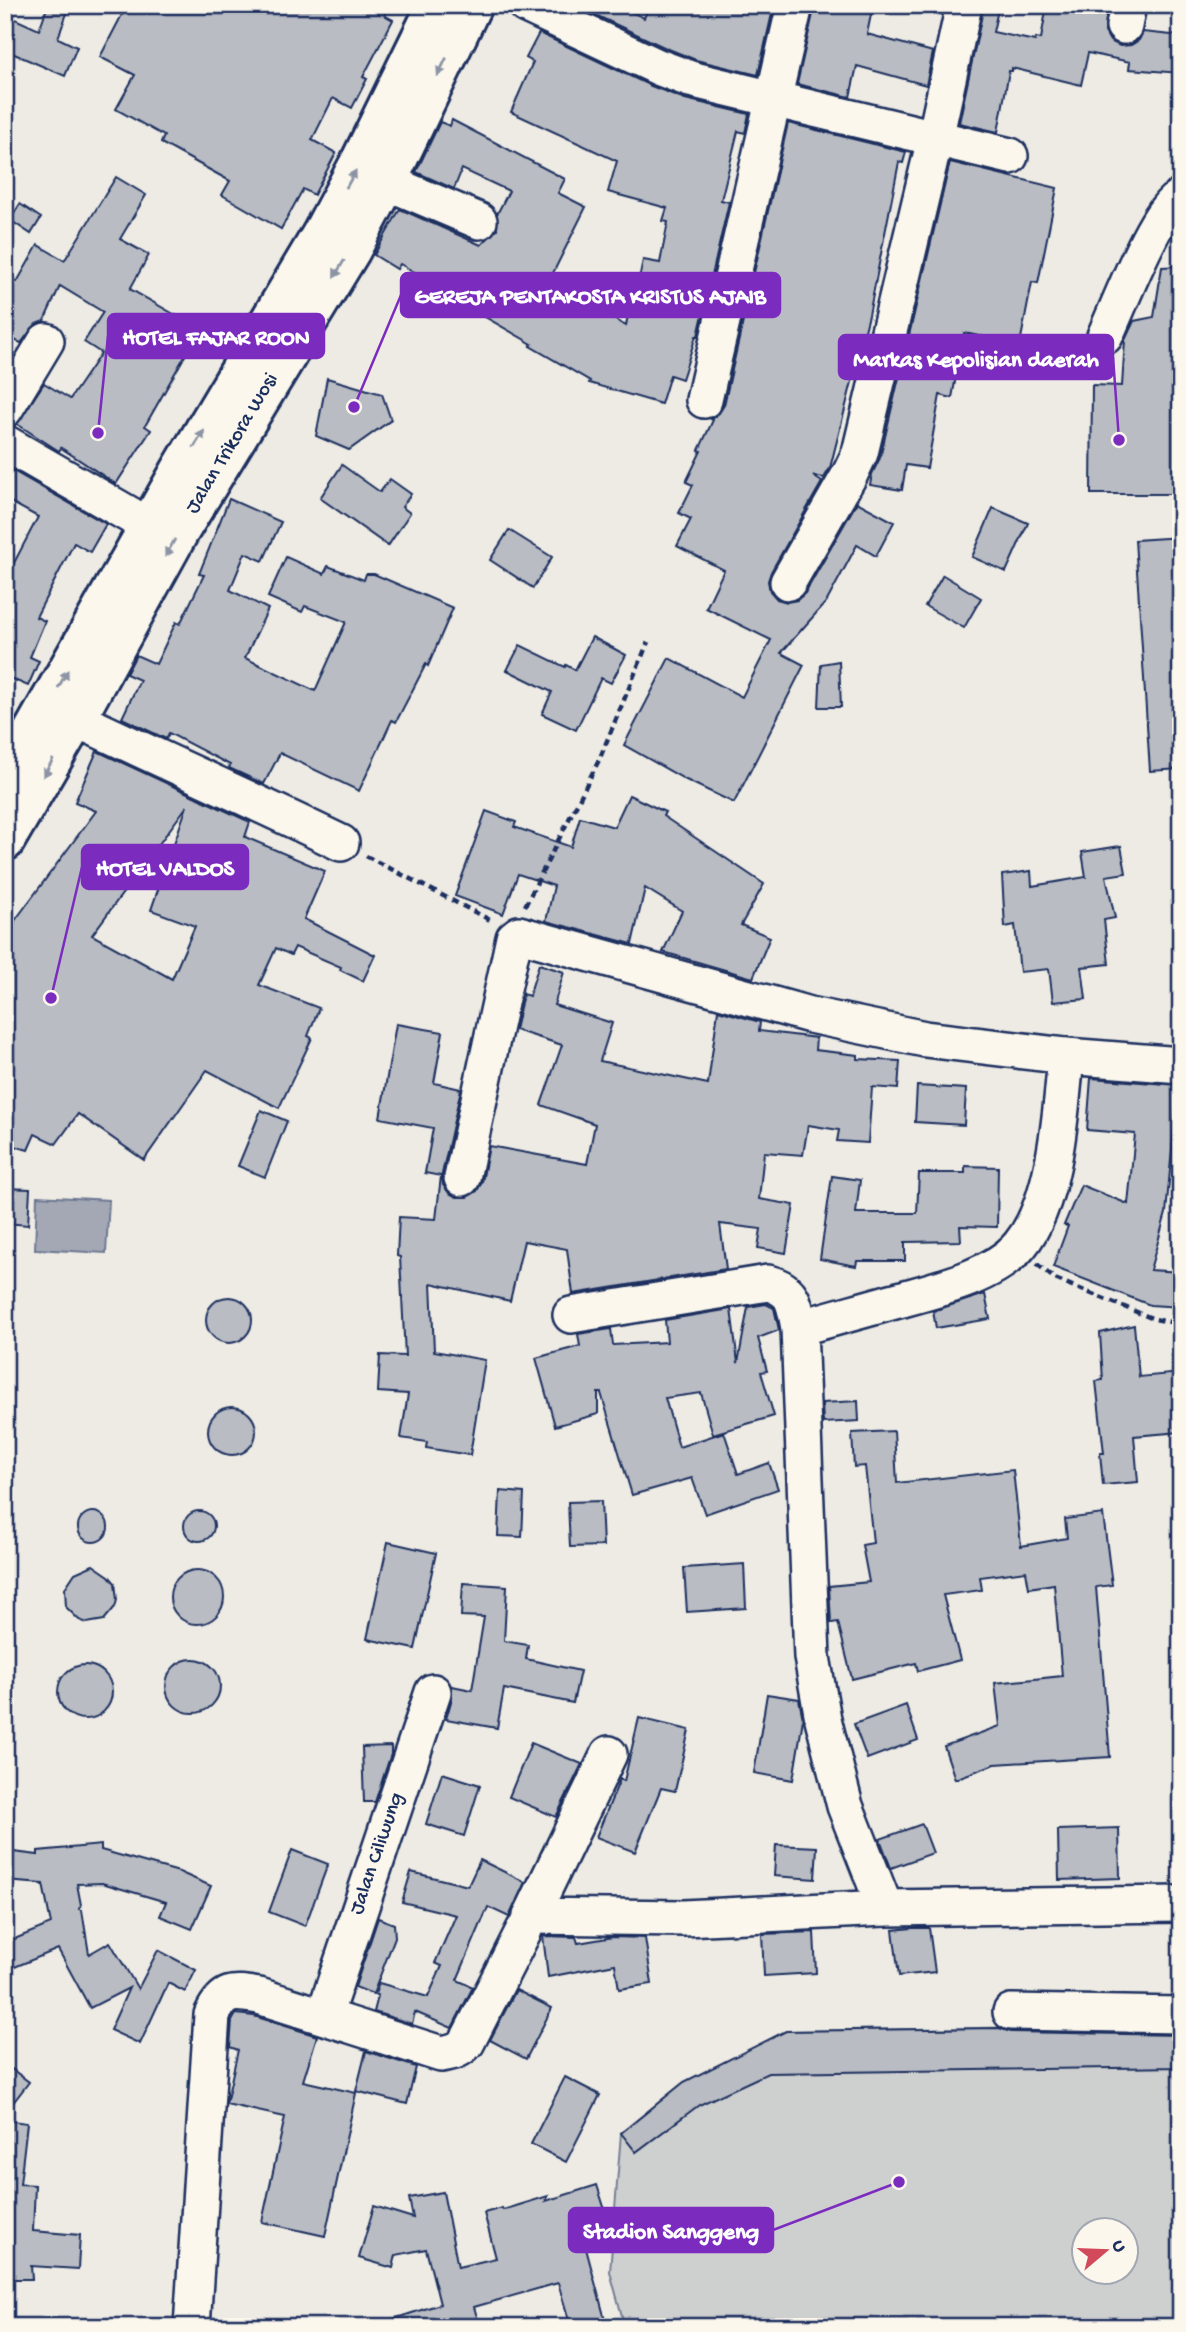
<svg xmlns="http://www.w3.org/2000/svg" width="1186" height="2332" viewBox="0 0 1186 2332" font-family="'Gochi Hand',sans-serif">
  <rect width="100%" height="100%" fill="#eeebe4"/>
  <filter id="ink" filterUnits="userSpaceOnUse"><feTurbulence type="fractalNoise" baseFrequency=".0143" numOctaves="2"/><feDisplacementMap in="SourceGraphic" scale="14" xChannelSelector="R" yChannelSelector="G"/><feConvolveMatrix kernelMatrix="1 2 1 2 8 2 1 2 1" color-interpolation-filters="sRGB"/></filter>
  <g filter="url(#ink)">
    <!-- green -->
    <path fill="#cecfcf" stroke="#747f96" stroke-width="2" fill-rule="evenodd" d="M1181 2025V2327H625L610 2272 621 2133 684 2082 786 2031ZM1084 2230H1126V2272H1084Z"/>
    <!-- water -->
    <polygon fill="#a3a8b4" stroke="#6d7892" stroke-width="2" points="37,1196 109,1200 106,1253 35,1249"/>
    <!-- building -->
    <g fill="#b9bcc3" stroke="#1b2f5e" stroke-width="2" fill-rule="evenodd">
      <polygon points="48,5 70,5 58,38 77,47 65,76 5,50 5,35 13,18 39,30"/>
      <polygon points="127,5 390,5 384,15 393,20 363,77 367,79 352,108 333,98 312,140 336,153 314,195 303,189 281,229 222,195 230,181 161,143 164,136 116,109 135,75 100,57"/>
      <polygon points="574,5 617,5 644,18 650,5 774,5 758,75 696,60 666,48"/>
      <polygon points="815,5 873,5 867,34 933,52 926,85 857,66 850,97 797,84"/>
      <polygon points="984,5 999,5 993,32 1035,41 1036,38 1041,39 1047,5 1107,5 1105,32 1110,41 1120,46 1131,45 1139,40 1143,32 1181,36 1181,73 1129,69 1130,62 1088,53 1081,85 1012,68 1012,71 1009,71 998,132 959,123"/>
      <polygon points="539,33 651,86 685,99 749,114 745,133 738,131 721,200 729,202 698,336 696,336 682,379 670,375 661,404 589,383 590,381 530,346 532,344 452,298 454,294 400,264 397,269 374,255 400,209 481,245 497,229 497,214 509,191 462,169 454,189 416,172 440,122 450,126 452,120 565,179 558,193 586,207 549,281 626,326 631,297 635,298 643,260 660,263 668,222 663,221 667,208 608,192 617,161 511,112 533,62 526,58"/>
      <polygon points="788,123 906,152 903,163 899,162 869,315 830,468 824,478 813,476 822,482 771,572 768,581 770,591 777,599 787,602 797,600 805,593 857,502 894,522 876,556 857,545 827,601 781,653 804,665 734,803 686,780 624,745 669,658 742,697 771,640 706,608 724,570 677,546 691,519 679,513 693,485 686,482 701,451 699,450 713,420 711,419 719,413 724,405"/>
      <polygon points="950,162 1057,188 1038,283 1032,282 1020,344 964,333 952,398 940,395 927,468 906,465 902,490 870,485 872,474 880,458"/>
      <polygon points="116,177 146,195 120,239 149,255 130,289 200,329 145,426 151,430 116,484 61,448 59,451 17,424 44,383 70,399 101,353 84,342 103,312 60,286 44,321 36,324 21,343 5,336 5,276 17,282 38,245 64,260 66,258"/>
      <polygon points="20,204 41,218 31,234 10,220"/>
      <polygon points="1181,266 1181,494 1091,494 1092,385 1122,386 1125,340 1134,321 1154,317 1162,267"/>
      <polygon points="327,378 382,394 391,420 349,450 316,436"/>
      <polygon points="342,465 380,492 390,479 411,494 402,507 410,513 388,546 320,498"/>
      <polygon points="6,467 106,524 90,552 74,543 36,617 45,621 30,657 39,661 28,686 5,676 5,580 38,517 5,499"/>
      <polygon points="229,499 281,522 263,561 245,553 230,590 268,609 245,658 315,691 346,622 305,606 302,612 268,597 286,557 324,574 328,566 364,580 366,574 374,574 453,608 428,666 426,664 396,722 392,720 359,791 280,753 264,784 229,768 230,765 169,733 166,739 122,718 140,680 126,674 136,655 156,664 176,622 180,624 204,575 199,574"/>
      <polygon points="993,508 1028,523 1006,572 972,557"/>
      <polygon points="509,530 552,557 533,588 490,560"/>
      <polygon points="1181,537 1181,769 1150,771 1135,540"/>
      <polygon points="943,575 981,598 964,628 925,606"/>
      <polygon points="592,637 626,655 611,683 601,678 576,730 542,714 552,692 507,670 520,645 565,667 566,665 575,670"/>
      <polygon points="839,661 841,707 819,707 821,664"/>
      <path d="M97 751 250 822 245 837 325 871 304 919 375 955 363 981 340 970 341 967 295 947 291 955 276 948 259 985 319 1008 308 1036 312 1038 279 1108 207 1070 144 1160 78 1114 56 1144 35 1134 28 1150 5 1143V934L96 811 75 802ZM187 806 151 910 195 926 172 979 92 935Z"/>
      <polygon points="629,795 665,812 663,816 764,884 741,925 770,937 753,978 663,952 682,911 645,888 632,944 546,921 554,886 518,874 503,914 455,896 486,811 516,822 514,827 571,847 580,817 614,827"/>
      <polygon points="1121,846 1126,873 1106,876 1115,918 1104,920 1109,964 1082,967 1086,999 1053,1002 1049,969 1020,972 1015,925 1005,927 1002,875 1031,871 1032,886 1086,877 1082,852"/>
      <polygon points="539,964 564,972 554,1005 612,1023 600,1061 708,1084 718,1010 760,1022 759,1031 816,1038 815,1050 858,1055 858,1059 900,1061 898,1089 872,1087 868,1143 837,1141 839,1130 808,1125 803,1155 764,1152 759,1199 794,1205 786,1253 758,1248 761,1229 720,1224 726,1269 573,1294 567,1249 524,1241 510,1301 431,1283 434,1351 485,1360 470,1455 426,1448 427,1442 401,1438 408,1394 378,1392 380,1355 405,1356 400,1257 397,1256 399,1217 436,1219 441,1176 425,1173 433,1128 380,1118 396,1024 443,1032 434,1083 461,1089 442,1174 443,1185 449,1193 457,1197 467,1197 477,1191 482,1182 489,1146 587,1164 595,1124 541,1105 562,1045 515,1030 523,994 529,996"/>
      <polygon points="1091,1078 1178,1085 1166,1213 1150,1270 1181,1272 1181,1307 1150,1305 1053,1267 1068,1226 1064,1225 1081,1185 1128,1204 1135,1134 1087,1130"/>
      <polygon points="917,1086 966,1089 964,1125 915,1122"/>
      <polygon points="261,1110 287,1121 265,1177 238,1166"/>
      <polygon points="965,1166 998,1167 997,1227 960,1226 961,1241 905,1242 905,1261 857,1261 856,1266 820,1259 832,1176 860,1180 856,1213 917,1213 919,1173 965,1173"/>
      <polygon points="5,1188 30,1189 28,1225 5,1223"/>
      <polygon points="985,1294 990,1319 936,1328 933,1311"/>
      <circle cx="229" cy="1320" r="23"/>
      <polygon points="766,1304 774,1308 779,1330 758,1338 767,1371 761,1372 774,1416 713,1434 701,1393 665,1398 679,1447 724,1432 738,1474 769,1463 778,1489 705,1514 692,1478 632,1495 601,1393 598,1393 598,1414 555,1426 536,1358 580,1346 578,1334 611,1329 613,1345 667,1342 665,1320 731,1309 738,1363 748,1307"/>
      <polygon points="1134,1325 1139,1377 1181,1373 1181,1432 1134,1436 1138,1482 1103,1485 1100,1453 1104,1453 1096,1381 1103,1380 1100,1333"/>
      <polygon points="858,1401 859,1421 823,1423 822,1403"/>
      <circle cx="232" cy="1431" r="24"/>
      <polygon points="894,1431 897,1483 1013,1470 1021,1546 1067,1538 1065,1519 1103,1514 1112,1585 1096,1587 1110,1757 995,1764 955,1779 944,1746 1000,1726 995,1683 1062,1676 1054,1584 1029,1588 1026,1571 980,1577 982,1590 943,1595 960,1660 918,1671 916,1663 852,1679 838,1622 831,1623 829,1586 869,1582 862,1545 873,1543 865,1466 854,1467 852,1433"/>
      <polygon points="500,1491 524,1493 522,1537 498,1536"/>
      <polygon points="601,1501 603,1546 570,1547 568,1502"/>
      <circle cx="199" cy="1526" r="15"/>
      <circle cx="93" cy="1527" r="15"/>
      <polygon points="388,1542 436,1553 415,1649 367,1639"/>
      <polygon points="744,1564 746,1608 687,1612 684,1568"/>
      <polygon points="93,1565 109,1576 115,1583 117,1600 115,1607 104,1620 87,1623 79,1620 66,1607 65,1588 75,1573"/>
      <circle cx="197" cy="1597" r="27"/>
      <polygon points="463,1583 507,1586 504,1641 528,1645 526,1659 580,1671 573,1703 504,1689 497,1728 446,1719 452,1698 452,1686 472,1690 484,1617 461,1616"/>
      <circle cx="193" cy="1686" r="27"/>
      <circle cx="85" cy="1692" r="27"/>
      <polygon points="767,1694 799,1699 803,1719 793,1780 754,1773"/>
      <polygon points="906,1705 918,1740 867,1759 854,1724"/>
      <polygon points="639,1718 689,1730 675,1791 661,1788 635,1852 596,1837 620,1779 624,1781"/>
      <polygon points="531,1743 582,1764 556,1817 509,1797"/>
      <polygon points="391,1746 391,1754 375,1802 364,1802 362,1747"/>
      <polygon points="442,1773 480,1785 464,1836 426,1824"/>
      <polygon points="922,1824 933,1853 891,1868 880,1839"/>
      <polygon points="1119,1828 1120,1878 1059,1880 1058,1830"/>
      <polygon points="101,1845 101,1850 179,1872 211,1886 192,1929 160,1916 166,1902 102,1883 77,1884 81,1905 79,1909 82,1910 89,1954 110,1942 138,1989 158,1950 196,1970 185,1992 168,1983 140,2044 110,2030 129,1988 90,2008 58,1949 5,1971 5,1943 51,1924 43,1884 5,1881 5,1851 38,1855 38,1851"/>
      <polygon points="776,1845 817,1847 815,1879 774,1876"/>
      <polygon points="292,1850 328,1864 305,1926 269,1912"/>
      <polygon points="480,1860 525,1882 509,1917 488,1907 457,1980 473,1987 452,2028 415,2012 412,2024 374,2012 378,1996 375,1994 379,1983 428,1997 442,1966 435,1963 456,1915 402,1902 411,1872 468,1886"/>
      <polygon points="378,1918 394,1924 395,1937 373,1994 355,1987"/>
      <polygon points="912,1928 929,1928 935,1972 899,1976 893,1930"/>
      <polygon points="814,1932 816,1973 764,1976 762,1934"/>
      <polygon points="543,1936 576,1937 578,1943 613,1937 645,1938 652,1984 619,1989 615,1964 548,1977"/>
      <polygon points="516,1990 552,2008 526,2059 490,2040"/>
      <polygon points="236,2014 254,2016 317,2036 303,2081 356,2093 325,2236 262,2222 285,2117 226,2104 238,2050 230,2047 232,2021"/>
      <polygon points="999,2028 1011,2032 1181,2035 1181,2067 768,2073 699,2105 636,2152 621,2133 684,2082 786,2031"/>
      <polygon points="366,2051 416,2067 407,2104 356,2091"/>
      <polygon points="5,2064 29,2082 5,2113"/>
      <polygon points="565,2077 600,2095 566,2162 531,2144"/>
      <polygon points="5,2120 27,2123 20,2184 35,2185 33,2231 80,2235 78,2269 31,2266 32,2279 5,2279"/>
      <polygon points="597,2185 612,2232 584,2241 607,2327 571,2327 558,2283 474,2307 480,2327 382,2327 381,2323 440,2304 426,2249 396,2255 393,2268 359,2258 374,2206 413,2218 409,2198 443,2192 458,2267 496,2258 484,2213 502,2208 503,2210 548,2196 546,2201"/>
    </g>
    <g fill="none" stroke-linecap="round" stroke-linejoin="round">
      <defs>
        <g id="minor">
          <polyline points="526,5 658,67 690,79 1010,156"/>
          <polyline points="1124,26 1128,5"/>
          <polyline points="387,182 479,221"/>
          <path d="M1105 336C1118 309 1156 206 1181 197"/>
          <polyline points="704,400 795,5"/>
          <polyline points="5,409 46,341"/>
          <polyline points="5,443 149,526"/>
          <polyline points="788,582 850,474 860,453 935,139 964,5"/>
          <path d="M76 719C164 761 253 800 341 843"/>
          <polyline points="462,1178 514,938 519,934 810,1015 925,1039 1066,1056"/>
          <path d="M571 1315 768 1283C795 1290 794 1304 799 1328"/>
          <polyline points="609,1754 531,1916 684,1918 885,1908 1181,1904"/>
          <path d="M885 1908 845 1806 823 1719 812 1657 799 1328C829 1319 860 1311 891 1302 930 1291 993 1278 1020 1245 1056 1201 1061 1111 1066 1056L1181 1065"/>
          <polyline points="1011,2012 1181,2015"/>
          <polyline points="324,2016 433,1692"/>
          <path d="M192 2327 212 2015C224 1989 234 1992 259 1996L441 2054C452 2052 459 2051 467 2042L524 1930"/>
        </g>
        <g id="highway">
          <polyline points="5,781 179,473 321,235 361,160 437,5"/>
          <polyline points="5,841 76,719 179,532 351,250 387,182 472,5"/>
        </g>
      </defs>
      <!-- minor casing -->
      <use href="#minor" stroke="#1b2f5e" stroke-width="40"/>
      <!-- highway casing -->
      <use href="#highway" stroke="#1b2f5e" stroke-width="44"/>
      <!-- path -->
      <g stroke="#1b2f5e" stroke-width="4.5" stroke-dasharray="7 5" stroke-linecap="butt">
        <polyline points="366,856 492,921"/>
        <polyline points="525,906 599,760 648,642"/>
        <polyline points="1037,1264 1055,1279 1154,1319 1181,1324"/>
      </g>
      <!-- minor -->
      <use href="#minor" stroke="#fbf7ec" stroke-width="35"/>
      <!-- highway -->
      <use href="#highway" stroke="#fbf7ec" stroke-width="38"/>
    </g>
    <!-- one-way arrows -->
    <defs><path id="oneway-solid" d="M-6-.8H1V-3.2L6.5 0L1 3.2V.8H-6Z" transform="scale(1.75)"/></defs>
    <g fill="#8b93a5">
      <use href="#oneway-solid" transform="translate(442 67) rotate(116)"/>
      <use href="#oneway-solid" transform="translate(351 179) rotate(-61)"/>
      <use href="#oneway-solid" transform="translate(339 269) rotate(121)"/>
      <use href="#oneway-solid" transform="translate(199 439) rotate(-59)"/>
      <use href="#oneway-solid" transform="translate(170 548) rotate(119)"/>
      <use href="#oneway-solid" transform="translate(63 679) rotate(-61)"/>
      <use href="#oneway-solid" transform="translate(48 768) rotate(120)"/>
    </g>
  </g>
  <g text-anchor="middle" dominant-baseline="central" stroke-width="5" stroke-linejoin="round" paint-order="stroke">
    <!-- street labels -->
    <g font-size="21" fill="#1b2f5e" stroke="#fbf7ec">
      <text transform="translate(233 444) rotate(-59)">Jalan Trikora Wosi</text>
      <text transform="translate(378 1854) rotate(-71)">Jalan Ciliwung</text>
    </g>
  </g>
  <!-- callouts -->
  <path fill="none" stroke="#7b2cbf" stroke-width="2.5" d="M354 407L401 295M98 433L108 336M1119 440L1113 357M51 998L82 867M899 2182L773 2230"/>
  <g fill="#7b2cbf" stroke="#fbf7ec" stroke-width="2.5">
    <circle cx="354" cy="407" r="7"/>
    <circle cx="98" cy="433" r="7"/>
    <circle cx="1119" cy="440" r="7"/>
    <circle cx="51" cy="998" r="7"/>
    <circle cx="899" cy="2182" r="7"/>
  </g>
  <g fill="#7b2cbf" stroke="#7b2cbf" stroke-width="2.5">
    <rect x="401" y="273" width="379" height="44" rx="7"/>
    <rect x="108" y="314" width="216" height="44" rx="7"/>
    <rect x="839" y="335" width="274" height="44" rx="7"/>
    <rect x="82" y="845" width="166" height="44" rx="7"/>
    <rect x="569" y="2208" width="204" height="44" rx="7"/>
  </g>
  <g font-size="23" text-anchor="middle" font-weight="bold" fill="#fff">
    <text x="590" y="303">GEREJA PENTAKOSTA KRISTUS AJAIB</text>
    <text x="216" y="344">HOTEL FAJAR ROON</text>
    <text x="976" y="366">Markas Kepolisian daerah</text>
    <text x="165" y="875">HOTEL VALDOS</text>
    <text x="671" y="2238">Stadion Sanggeng</text>
  </g>
  <!-- margin -->
  <rect width="1186" height="2332" fill="none" stroke="#fbf7ec" stroke-width="28"/>
  <rect x="14" y="14" width="1158" height="2304" fill="none" stroke="#1b2f5e" stroke-width="2.5" filter="url(#ink)"/>
  <!-- north arrow -->
  <g transform="translate(1105 2251) rotate(71)"><circle r="33" fill="#fbf7ec" stroke="#a1a7b3" stroke-width="2"/>
  <path d="M0-5L12 26L0 18L-12 26Z" fill="#d1495b"/>
  <text y="-10" font-size="19" font-weight="bold" text-anchor="middle" fill="#1b2f5e">U</text>
  </g>
</svg>
